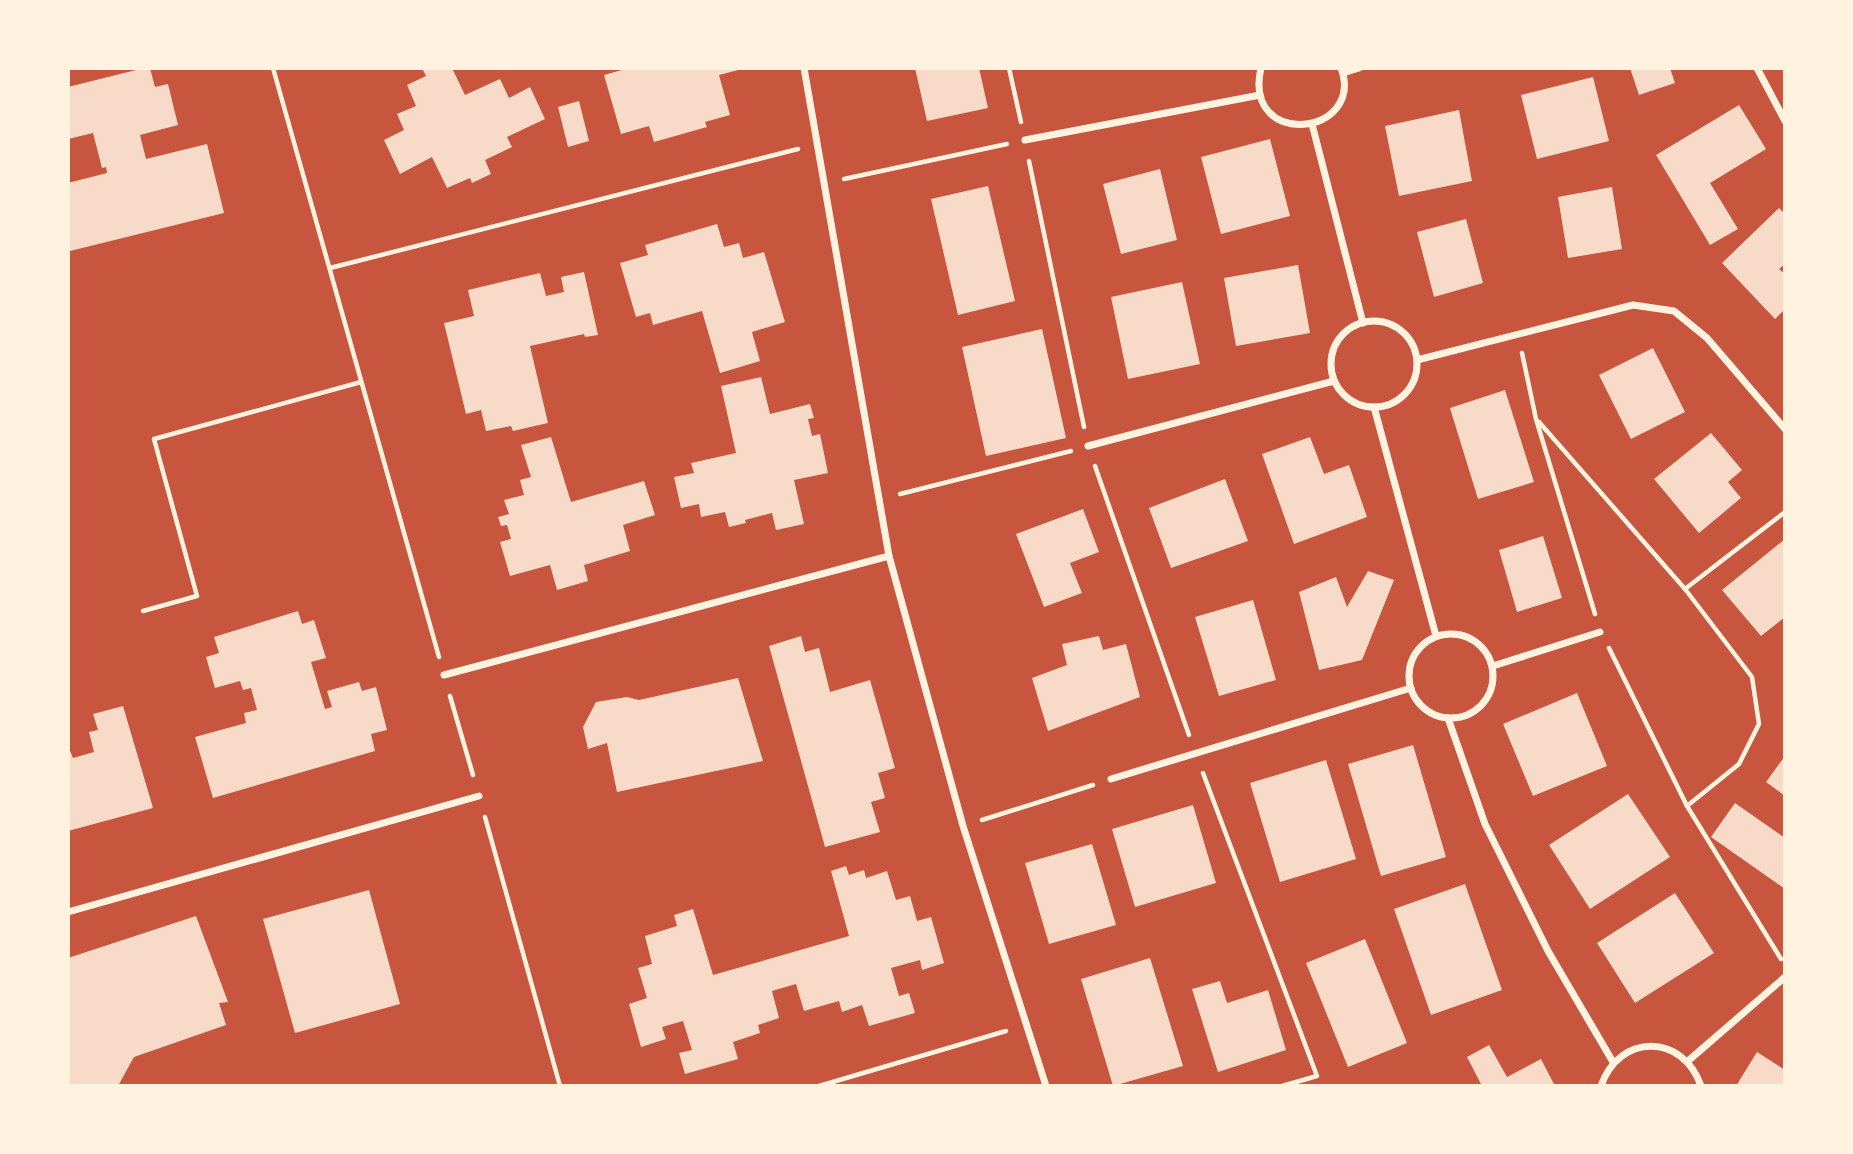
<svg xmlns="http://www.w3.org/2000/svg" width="1853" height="1154" viewBox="0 0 1853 1154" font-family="Arial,sans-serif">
  <rect width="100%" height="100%" fill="#c8553d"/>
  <!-- building -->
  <g fill="#f7dbc8">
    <polygon points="144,68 150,68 155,87 168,84 178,125 140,135 146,159 207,144 224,213 70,251 68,183 107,173 106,167 102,168 93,133 68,139 68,87"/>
    <polygon points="422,68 452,68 465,95 500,79 509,98 530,87 545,119 507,137 512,147 485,160 491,174 472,183 470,178 447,188 432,157 400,174 384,140 404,130 397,114 416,106 407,85 426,76"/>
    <polygon points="621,68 742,68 742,69 719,75 730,115 705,122 707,127 654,142 649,126 621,134 604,75 622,70"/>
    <polygon points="915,68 979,68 988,108 927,121"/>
    <polygon points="1630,68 1670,68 1675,83 1639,95"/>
    <polygon points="1593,77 1609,141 1537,159 1521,95"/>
    <polygon points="579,101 589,141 568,147 558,107"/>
    <polygon points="1739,105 1766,149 1710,183 1738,229 1710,245 1656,155"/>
    <polygon points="1459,110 1472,181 1399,196 1385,126"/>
    <polygon points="1270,139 1290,216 1221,234 1201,157"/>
    <polygon points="1160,169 1177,240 1121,254 1103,184"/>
    <polygon points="988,186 1015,301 958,315 931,199"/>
    <polygon points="1612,187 1622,249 1568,258 1558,197"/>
    <polygon points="1779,208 1785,214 1785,264 1779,269 1785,274 1785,309 1775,319 1722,263"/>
    <polygon points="1466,219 1483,283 1434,297 1417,232"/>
    <polygon points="717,224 724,247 739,243 743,258 764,252 785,322 752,332 760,361 720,373 702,311 653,325 650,313 636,317 620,263 648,255 645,245"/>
    <polygon points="1298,265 1310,333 1236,346 1224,278"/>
    <polygon points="584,272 598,335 585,337 584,334 530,346 548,423 513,431 511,426 486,431 481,410 466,414 444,323 474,316 468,290 540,273 546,296 564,292 561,277"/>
    <polygon points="1182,282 1200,364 1128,379 1111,297"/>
    <polygon points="1042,329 1066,438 986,456 962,347"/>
    <polygon points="1653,348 1685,412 1631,439 1599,375"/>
    <polygon points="761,377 770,414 810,404 814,418 808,419 812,436 820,434 828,473 794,480 804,524 776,530 772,513 745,520 746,523 729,527 725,512 701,517 699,504 681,508 674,477 694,473 691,463 736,453 721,386"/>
    <polygon points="1505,390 1534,482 1478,499 1450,408"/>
    <polygon points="1711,433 1742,470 1728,482 1741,498 1699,533 1654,479"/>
    <polygon points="551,437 571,502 644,481 655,515 623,525 630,551 584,565 588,581 557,590 550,565 510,576 500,542 511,539 507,525 501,526 498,517 509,514 504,500 524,495 520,480 531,477 521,445"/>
    <polygon points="1310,437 1324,474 1349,465 1367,517 1294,544 1262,454"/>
    <polygon points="1225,479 1248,541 1171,568 1149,508"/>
    <polygon points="1083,509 1099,552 1070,563 1082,593 1044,607 1016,534"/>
    <polygon points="1543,536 1562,598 1517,612 1499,550"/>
    <polygon points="1785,539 1785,617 1761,636 1722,590"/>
    <polygon points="1368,571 1394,580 1362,660 1319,670 1299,592 1336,577 1347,607"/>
    <polygon points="1253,600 1276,680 1219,696 1195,617"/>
    <polygon points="298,611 302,624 314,620 326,658 311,662 325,709 332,707 327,691 359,682 362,691 376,687 387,730 371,734 375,751 213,798 195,737 246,723 244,713 257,710 251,688 243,690 240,681 215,688 206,657 219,653 214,637"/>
    <polygon points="801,636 805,652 819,648 830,692 870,680 895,768 878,773 885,798 871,802 880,832 825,847 769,646"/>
    <polygon points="1099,636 1103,650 1126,644 1140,697 1048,731 1032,678 1067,665 1062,644"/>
    <polygon points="738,678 763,761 617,792 607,743 588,749 583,727 596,702 627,697 639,700"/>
    <polygon points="1577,693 1607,766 1533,796 1503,724"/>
    <polygon points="123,706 153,808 68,831 68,746 73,758 94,752 89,732 98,730 93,714"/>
    <polygon points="1413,745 1446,857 1381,876 1348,764"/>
    <polygon points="1785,756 1785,796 1766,782"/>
    <polygon points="1326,760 1356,859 1280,882 1250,783"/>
    <polygon points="1628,794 1670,857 1590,909 1549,845"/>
    <polygon points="1735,803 1785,838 1785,889 1711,837"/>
    <polygon points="1193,805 1216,883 1135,907 1112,829"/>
    <polygon points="1092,844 1116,925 1049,944 1025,863"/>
    <polygon points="846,866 849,875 864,870 866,878 887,871 896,900 910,896 917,921 931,917 944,963 922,970 920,960 891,968 899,996 909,993 915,1013 869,1026 862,1005 842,1012 839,1001 804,1011 796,984 772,991 779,1018 758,1025 760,1033 733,1042 738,1059 685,1074 679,1053 692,1050 683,1021 662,1027 666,1039 641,1047 629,1004 647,998 638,968 652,964 645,936 677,926 674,915 693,909 713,975 849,936 831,871"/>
    <polygon points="1465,884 1502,990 1431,1015 1394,909"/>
    <polygon points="369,890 400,1004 295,1033 263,919"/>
    <polygon points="1675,893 1714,953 1635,1003 1597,943"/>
    <polygon points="196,916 228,1002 219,1003 226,1025 134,1057 118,1086 68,1086 68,958"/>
    <polygon points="1365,939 1407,1043 1348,1067 1306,963"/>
    <polygon points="1150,958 1183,1066 1113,1086 1081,979"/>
    <polygon points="1220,981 1227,1003 1268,990 1286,1050 1218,1072 1192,989"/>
    <polygon points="1489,1045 1507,1077 1541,1059 1555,1086 1482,1086 1467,1057"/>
    <polygon points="1757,1052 1785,1070 1785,1086 1736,1086"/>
  </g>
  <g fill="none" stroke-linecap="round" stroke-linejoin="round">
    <!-- path -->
    <g stroke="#fff3e0" stroke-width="4.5">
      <polyline points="273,68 439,657"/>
      <polyline points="1009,68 1021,122"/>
      <polyline points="1029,161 1084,427"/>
      <polyline points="844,179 1007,144"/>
      <polyline points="330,268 798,149"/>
      <polyline points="1522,353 1536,419 1595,614"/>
      <polyline points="1539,422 1685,589 1752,677 1759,724 1739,764 1687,806"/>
      <polyline points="1095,466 1189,735"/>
      <polyline points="900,494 1071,451"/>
      <polyline points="1685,589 1785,512"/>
      <polyline points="143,611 197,596 154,439 361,382"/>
      <polyline points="1609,648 1687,806 1781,959"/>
      <polyline points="450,696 473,775"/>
      <polyline points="1203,773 1317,1076 1282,1086"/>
      <polyline points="485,817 560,1086"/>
      <polyline points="982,820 1093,785"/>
      <polyline points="819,1086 1006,1031"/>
    </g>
    <!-- minor -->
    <g stroke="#fff3e0" stroke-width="7">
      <polyline points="804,68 889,556 963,826 1046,1086"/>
      <path d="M1261 68C1242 150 1366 136 1341 68"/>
      <polyline points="1757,68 1785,121"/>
      <polyline points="1343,73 1359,68"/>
      <polyline points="1312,124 1363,323"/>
      <polyline points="1025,140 1260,95"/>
      <circle cx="1374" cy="364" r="43"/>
      <polyline points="1417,360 1633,305 1674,311 1707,338 1785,429"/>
      <polyline points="1374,407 1436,636"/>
      <polyline points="1088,446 1334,381"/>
      <circle cx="1451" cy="676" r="42"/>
      <polyline points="1493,666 1600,632"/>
      <polyline points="444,675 889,556"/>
      <polyline points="1448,718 1485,824 1548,951 1613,1062"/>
      <polyline points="1111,779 1411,688"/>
      <polyline points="68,912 479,796"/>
      <polyline points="1688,1061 1785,977"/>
      <path d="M1601 1086C1619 1033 1683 1033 1701 1086"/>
    </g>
  </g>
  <!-- border -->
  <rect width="1853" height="1154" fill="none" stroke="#fff3e0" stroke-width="140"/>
</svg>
